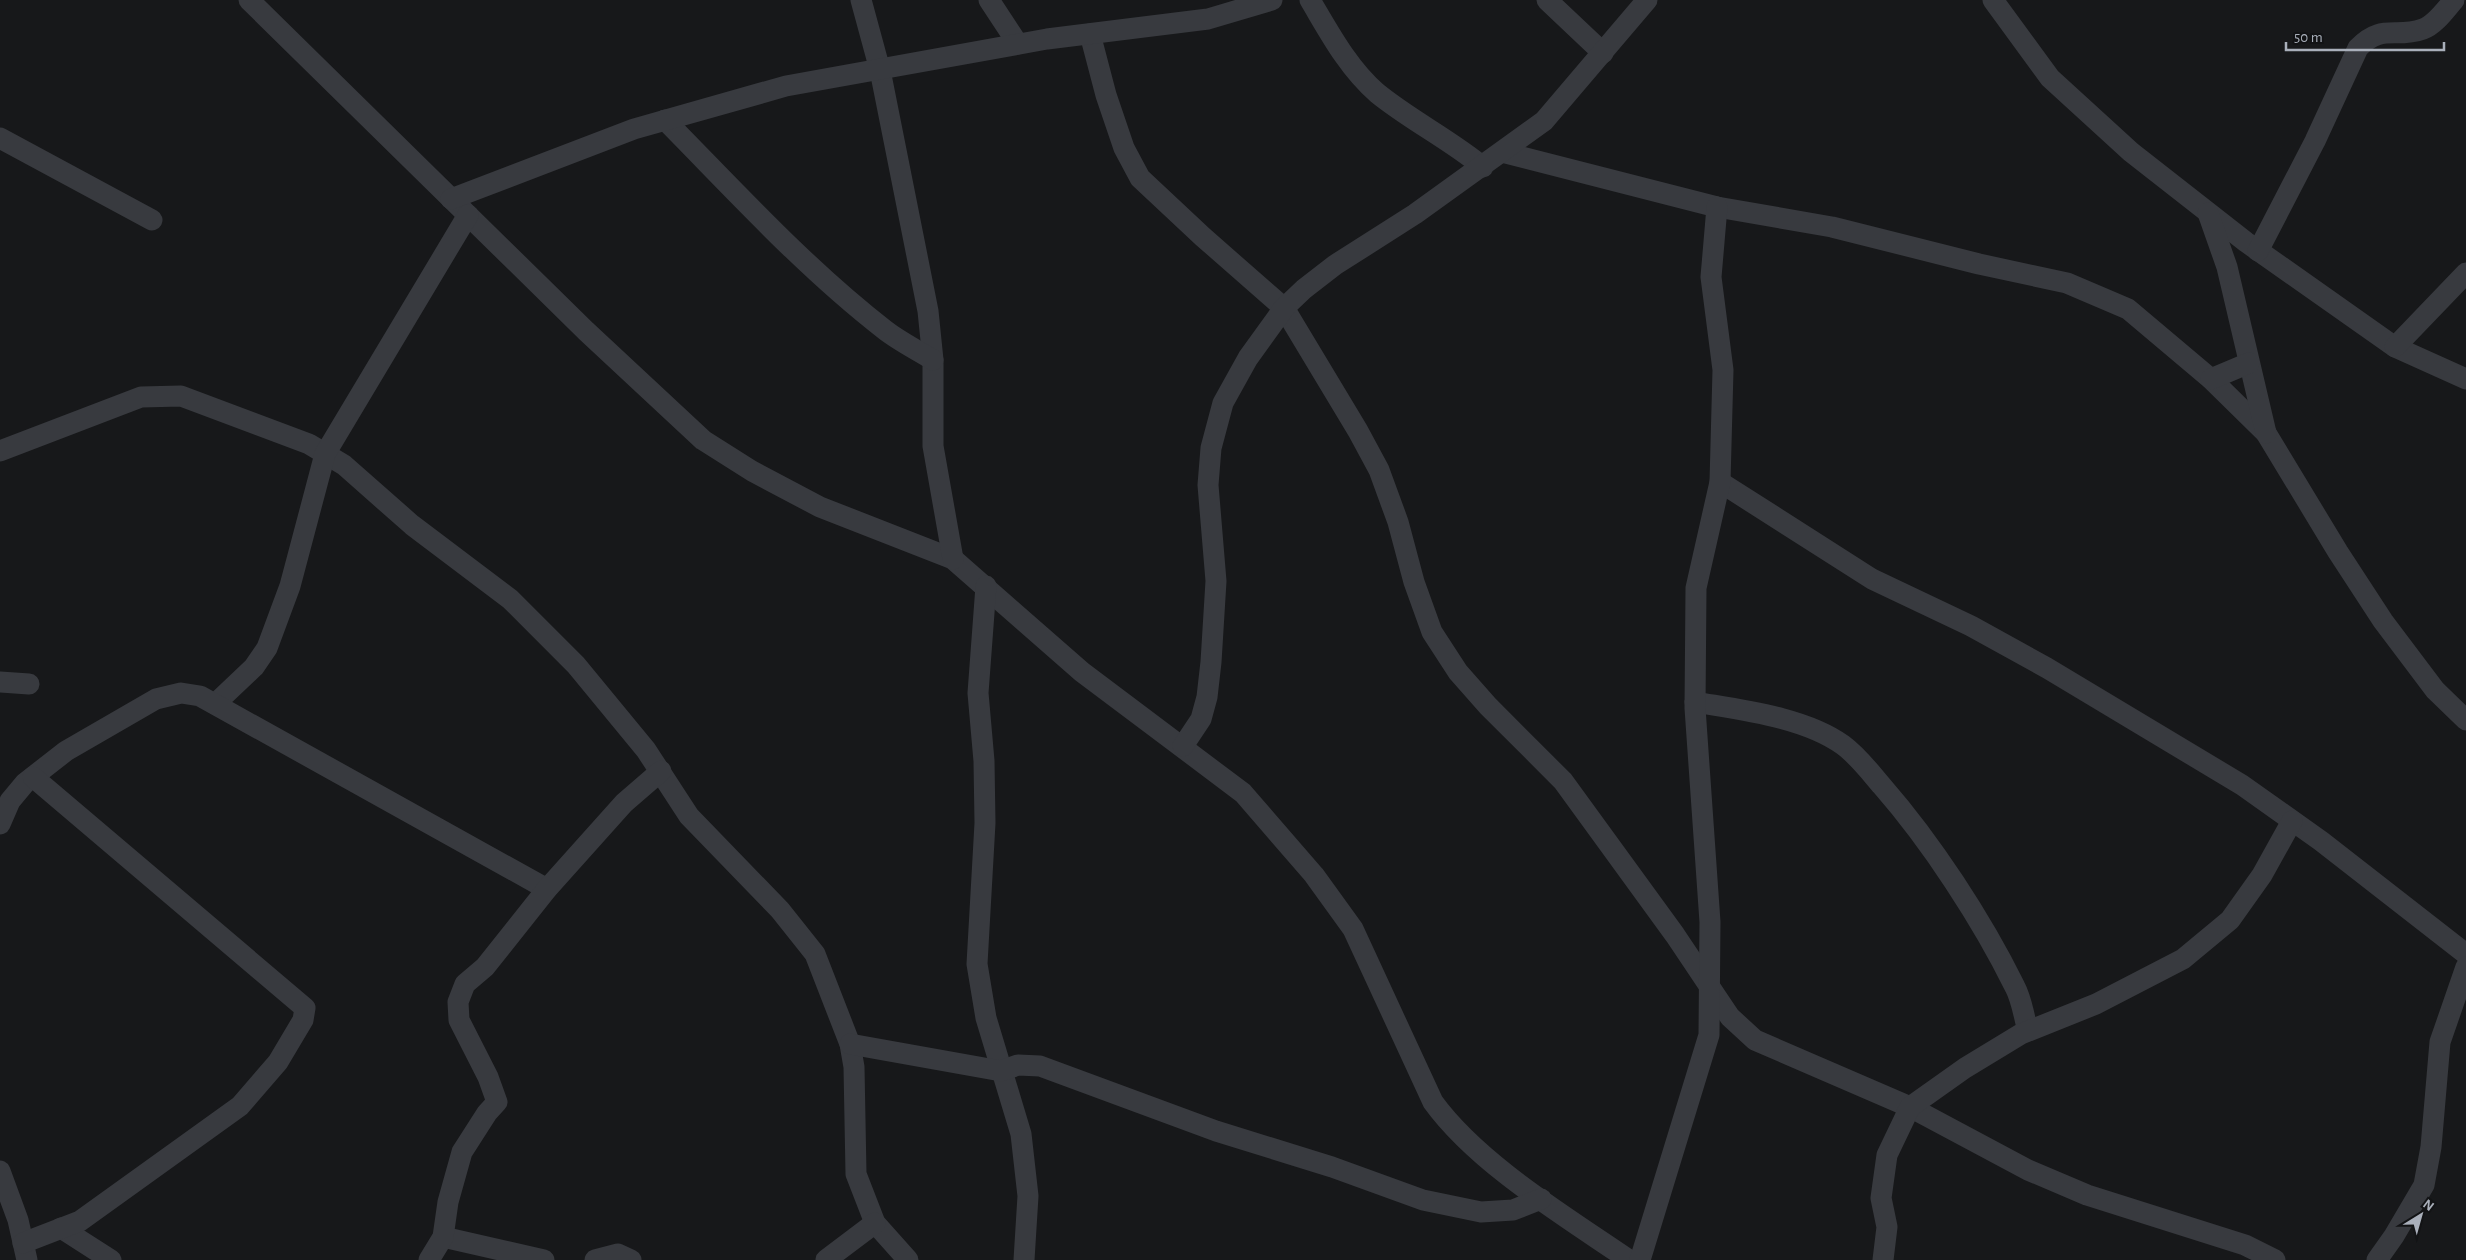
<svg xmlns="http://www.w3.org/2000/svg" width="2466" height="1260" viewBox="0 0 2466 1260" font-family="'Alegreya Sans',sans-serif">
  <rect width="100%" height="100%" fill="#17181a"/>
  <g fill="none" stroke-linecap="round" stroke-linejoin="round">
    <!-- minor -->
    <g stroke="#383a3f" stroke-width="21">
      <path d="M249 0 586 331 703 440 752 471 820 507 953 559 1082 672 1243 793 1314 875 1353 929 1433 1102C1478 1164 1565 1216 1629 1260"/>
      <polyline points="861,0 880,70 928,311 933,360 933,446 953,559"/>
      <polyline points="989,0 1018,44"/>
      <path d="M1310 0C1329 32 1348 68 1377 93 1410 120 1449 139 1483 167"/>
      <polyline points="1547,0 1603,53"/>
      <polyline points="1993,0 2050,78 2131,152 2246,242 2395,347 2466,379"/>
      <polyline points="1090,34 1106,95 1124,148 1140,178 1203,237 1284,308 1358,431 1379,470 1398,522 1414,582 1432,632 1458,672 1488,706 1563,781 1675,935 1730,1017 1755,1040 1910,1107 2028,1170 2087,1195 2245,1245 2275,1260"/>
      <path d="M665 120C736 192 805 268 885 330 899 341 917 350 933 360"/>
      <polyline points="0,138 152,220"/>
      <polyline points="1502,152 1717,207 1832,227 1979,264 2067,283 2128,309 2211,379 2266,433 2338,552 2383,621 2435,690 2466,720"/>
      <polyline points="451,199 634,129 786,86 1047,39 1208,19 1272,0"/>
      <polyline points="2208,213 2227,267 2266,433"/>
      <path d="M2258 251 2315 141 2358 48C2382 23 2395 39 2423 29 2435 25 2446 9 2454 0"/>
      <polyline points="2395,347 2466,273"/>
      <polyline points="2211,379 2249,363"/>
      <polyline points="0,451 141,397 181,396 309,444 344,465 412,525 510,599 576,665 646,750 689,816 780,910 815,954 850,1044 854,1067 856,1174 875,1223 908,1260"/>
      <polyline points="1720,482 1872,579 1971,626 2047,668 2242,785 2321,841 2466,954"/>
      <polyline points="986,586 978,693 984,761 985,823 977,964 986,1018 1021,1134 1028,1196 1024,1260"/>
      <polyline points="0,682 29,684"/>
      <path d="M1695 702C1741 710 1804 717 1843 745 1858 756 1870 772 1882 786 1931 842 1982 920 2015 987 2022 1000 2024 1017 2028 1031"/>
      <polyline points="215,704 254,667 267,648 290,586 325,454 468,215"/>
      <polyline points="1183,746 1201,719 1207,697 1211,662 1216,581 1208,485 1211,448 1223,403 1248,358 1284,308 1304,289 1335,265 1415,214 1544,121 1647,0"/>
      <polyline points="0,824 10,801 25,783 66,751 156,699 181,693 200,696 547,889"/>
      <polyline points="850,1044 1001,1071 1018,1065 1040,1066 1216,1131 1332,1167 1423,1200 1481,1212 1513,1210 1541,1199"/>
      <polyline points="0,1171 18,1220 27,1260"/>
      <polyline points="61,1228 111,1260"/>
      <polyline points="443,1237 544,1260"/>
      <polyline points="23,1243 80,1221 240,1106 278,1062 303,1020 305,1008 33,777"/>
      <polyline points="429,1260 443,1237 448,1202 462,1152 487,1113 497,1102 488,1077 459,1020 458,1002 465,984 485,967 547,889 624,803 661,771"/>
      <polyline points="595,1260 618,1254 631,1260"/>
      <polyline points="826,1260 875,1223"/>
      <polyline points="1640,1260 1709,1035 1710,922 1695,708 1696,588 1720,482 1723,370 1711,277 1717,207"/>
      <polyline points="1883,1260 1887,1227 1881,1198 1887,1155 1910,1107 1965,1068 2021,1034 2096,1004 2183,959 2230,920 2262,875 2292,821"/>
      <polyline points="2377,1260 2394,1236 2424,1185 2431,1147 2440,1042 2466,967"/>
    </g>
  </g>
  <!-- north arrow -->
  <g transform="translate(2421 1215) rotate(37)" stroke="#121315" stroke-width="4" paint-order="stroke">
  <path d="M0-4L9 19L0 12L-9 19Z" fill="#a9afba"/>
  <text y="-8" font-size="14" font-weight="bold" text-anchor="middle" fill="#a9afba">N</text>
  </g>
  <!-- scale -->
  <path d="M2286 42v8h158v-8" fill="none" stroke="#a9afba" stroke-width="2.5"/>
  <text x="2294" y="42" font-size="15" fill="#a9afba" stroke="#121315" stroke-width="4" paint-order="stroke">50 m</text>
</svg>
